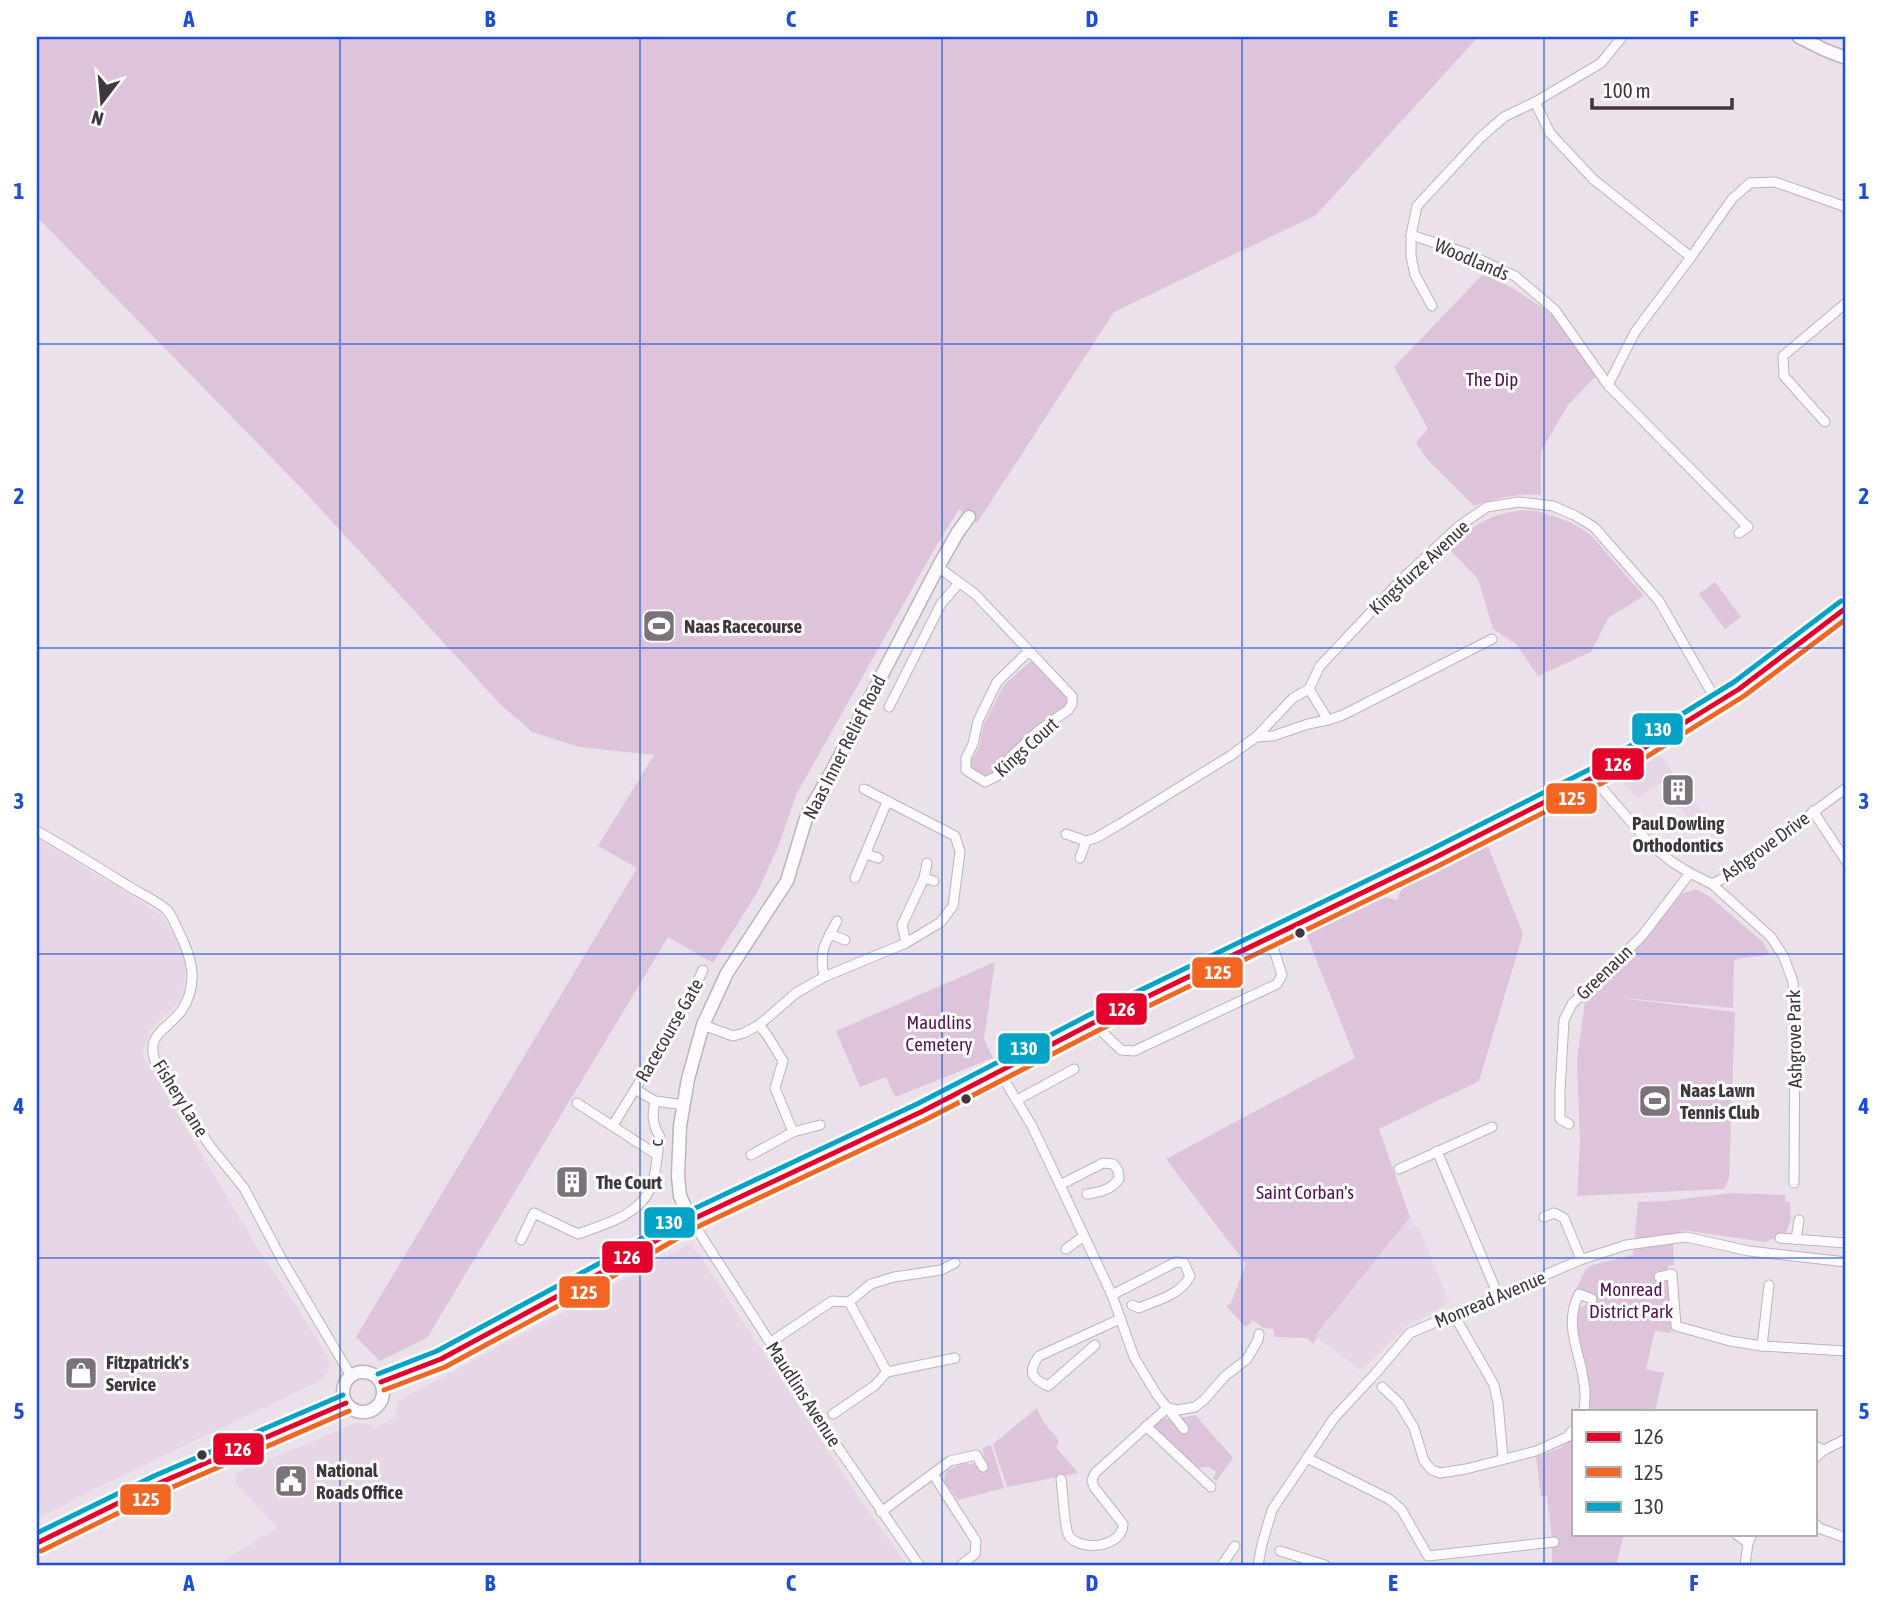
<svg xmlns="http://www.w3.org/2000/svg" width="1883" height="1602" viewBox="0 0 1883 1602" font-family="'Asap Condensed',sans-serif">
  <rect width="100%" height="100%" fill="#ebe1ea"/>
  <!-- built -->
  <g fill="#e7d6e5">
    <polygon points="1658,752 1711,825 1700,834 1662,782 1638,798 1621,782 1624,777 1647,763 1645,760"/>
    <polygon points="37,838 162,915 186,958 186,981 180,1002 150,1030 142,1054 260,1252 287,1291 330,1360 329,1370 323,1379 94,1489 37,1519"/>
    <polygon points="1410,1217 1412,1224 1420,1229 1449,1303 1408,1325 1361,1371 1315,1336"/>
    <polygon points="691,1243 860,1499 907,1565 216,1565 278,1528 235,1483 236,1473 357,1423 368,1424 376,1429 396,1416 398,1401"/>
  </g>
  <!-- green -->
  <g fill="#dec4db">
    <polygon points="37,37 1478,37 1316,215 1114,312 977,523 959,509 935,548 796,795 778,847 758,891 713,963 668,937 427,1338 380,1361 356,1337 637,868 598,846 654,755 579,747 532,732 500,704 304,491 37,217"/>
    <path d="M1483 274 1511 287 1552 314 1596 376 1568 405 1541 451V495C1517 493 1496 498 1474 506L1426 458 1416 442 1428 429 1394 367Z"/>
    <path d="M1521 510 1537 511 1570 522 1590 534 1644 596 1608 618 1591 652 1538 676 1516 644 1493 629 1478 579 1448 548C1474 525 1486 516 1521 510Z"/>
    <polygon points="1715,582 1741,617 1725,629 1699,594"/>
    <polygon points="1031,661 1037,664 1069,699 1069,703 997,772 988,777 973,769 971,762 979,747 984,724 1004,685"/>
    <polygon points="1488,846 1523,934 1479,1081 1379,1129 1410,1217 1315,1336 1317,1338 1313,1344 1307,1338 1274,1337 1274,1329 1263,1328 1253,1320 1245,1327 1226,1306 1231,1303 1246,1264 1166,1159 1355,1058 1305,931 1381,896 1397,900 1402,887"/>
    <polygon points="1696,889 1710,897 1763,942 1770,955 1741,958 1734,961 1733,1008 1612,997 1735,1012 1729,1179 1724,1189 1577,1196 1580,1142 1577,1061 1585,1001 1643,942 1681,894"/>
    <polygon points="995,962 984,1039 993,1058 895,1097 886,1077 860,1087 836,1031"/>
    <path d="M1732 1193 1785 1195 1786 1202H1790L1791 1219 1786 1233 1765 1242 1682 1230 1673 1246 1674 1265H1669L1667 1269 1671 1333 1655 1331 1646 1369 1664 1373 1655 1411H1587C1597 1376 1571 1345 1578 1309L1590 1302 1593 1294 1576 1289 1586 1269 1592 1265 1633 1255 1638 1202 1666 1201Z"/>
    <polygon points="1037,1408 1042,1420 1059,1441 1056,1447 1078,1473 1007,1487 993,1444"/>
    <polygon points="1195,1415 1233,1458 1216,1481 1213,1478 1216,1472 1209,1467 1196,1468 1151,1426 1163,1417 1171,1420"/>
    <polygon points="1573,1436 1573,1534 1624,1534 1616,1565 1552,1565 1552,1538 1547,1496 1541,1496 1536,1457 1560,1448 1569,1442 1568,1440"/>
    <polygon points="991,1445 1004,1488 958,1500 944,1481 946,1471 963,1463 972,1464 984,1459 983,1448"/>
  </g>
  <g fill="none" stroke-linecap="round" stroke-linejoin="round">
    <defs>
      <g id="street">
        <polyline points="1535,102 1550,133 1593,179 1691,257 1732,199 1750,183 1775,182 1846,207 1846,209"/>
        <polyline points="1411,235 1466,253 1515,276 1555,310 1608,385 1748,527 1739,533"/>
        <polyline points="1432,306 1415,275 1411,256 1411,235 1417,206 1481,137 1504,117 1535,102 1601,63 1622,37"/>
        <polyline points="1608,385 1635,332 1691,257"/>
        <polyline points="1825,422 1784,376 1783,356 1846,303"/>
        <polyline points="938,567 975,594 1072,696 1072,704 1068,710 1038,731 1010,758 997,776 985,782 966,770 966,758 973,744 978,721 997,682 1029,651"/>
        <polyline points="1492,639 1343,715 1328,720 1309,689 1320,666 1401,580 1459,526 1487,507 1519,502 1553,506 1574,515 1594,527 1659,601 1717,702"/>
        <polyline points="889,707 941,604 959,583"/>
        <polyline points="1256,737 1293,698 1309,689"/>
        <polyline points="1593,778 1650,844 1672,862 1690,873 1712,884 1771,937 1784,957 1793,982 1795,1020 1794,1183"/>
        <polyline points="1813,811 1846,861"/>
        <path d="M37 831C67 848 96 866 125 884 137 892 156 900 167 910 171 914 174 922 177 928 191 955 200 982 182 1010 166 1032 142 1034 158 1068L210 1146 244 1188 281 1258 351 1376"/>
        <polyline points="1066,834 1086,841 1080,858"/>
        <polyline points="1086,841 1096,838 1120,824 1230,756 1256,737 1273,736 1308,724 1328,720"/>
        <polyline points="866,854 878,858"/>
        <polyline points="855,878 887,802"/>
        <polyline points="924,878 934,881"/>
        <polyline points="1712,884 1724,878 1846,788"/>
        <polyline points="830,934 845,940"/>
        <polyline points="906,943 902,925 924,878 927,863"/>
        <path d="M824 977C819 949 825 944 837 921"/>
        <polyline points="1093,1023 1121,1050 1134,1051 1277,984 1282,975 1270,938"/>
        <polyline points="703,1025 733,1036 744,1033 759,1025 796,993 824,977 906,943 941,922 953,906 960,852 955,836 864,789"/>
        <polyline points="759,1025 767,1035 783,1061 775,1088 793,1132"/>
        <polyline points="999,1071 1032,1126 1112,1295 1134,1357 1157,1395 1184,1429"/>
        <polyline points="635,1089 655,1101 684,1105"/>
        <polyline points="1017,1100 1074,1069"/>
        <polyline points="577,1103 657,1155"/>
        <polyline points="1569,1124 1560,1119 1560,1091 1564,1020 1572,1004 1642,936 1690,873"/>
        <polyline points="613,1125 681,1015 703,970"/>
        <polyline points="1437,1151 1498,1295"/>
        <polyline points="751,1155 793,1132 820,1125"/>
        <polyline points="1399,1169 1492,1127"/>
        <path d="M1060 1185 1103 1163 1113 1164 1118 1170 1119 1179C1111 1190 1100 1192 1087 1194"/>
        <polyline points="1544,1217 1554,1213 1564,1218 1581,1259"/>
        <polyline points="691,1220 835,1443 919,1565"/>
        <polyline points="1780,1238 1846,1243"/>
        <polyline points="1796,1239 1799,1220"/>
        <path d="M521 1240 534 1213 578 1234C605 1224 639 1216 651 1187 657 1172 657 1152 660 1137 652 1124 652 1115 655 1101"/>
        <polyline points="1066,1249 1084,1236"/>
        <polyline points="1659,1277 1672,1274 1676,1326 1730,1341 1762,1346 1846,1351"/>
        <path d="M1112 1295 1176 1262 1184 1263 1190 1276C1181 1295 1157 1300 1139 1308L1132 1305"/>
        <polyline points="849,1302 887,1372 955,1358"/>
        <polyline points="1454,1315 1494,1385 1498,1403 1503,1458"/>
        <polyline points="771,1342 832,1301 849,1302 871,1284 894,1277 941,1270 955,1263"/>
        <path d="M1095 1345 1048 1386C1032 1379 1027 1372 1039 1356L1120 1319"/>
        <polyline points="1762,1346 1769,1285"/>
        <polyline points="1382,1387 1399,1403 1414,1428 1424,1461 1432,1470 1440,1473 1466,1469 1536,1451 1567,1437 1573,1430"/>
        <path d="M1584 1411C1585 1402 1586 1392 1584 1383 1580 1351 1563 1326 1579 1294L1592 1299"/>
        <polyline points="833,1414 874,1386 887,1372"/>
        <polyline points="1146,1426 1211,1487"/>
        <polyline points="1815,1446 1824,1450"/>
        <polyline points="1307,1458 1389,1499 1401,1509 1428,1556 1554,1542"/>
        <polyline points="1815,1458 1824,1450 1846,1439"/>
        <polyline points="933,1474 976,1541 975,1554 961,1565"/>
        <path d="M1061 1479C1063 1491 1064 1524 1068 1534 1075 1551 1122 1550 1123 1524L1094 1487 1092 1480 1095 1473 1167 1408 1178 1410 1195 1407 1205 1399 1225 1376 1247 1359 1258 1340 1259 1334"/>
        <polyline points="881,1512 950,1461 976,1455 983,1467"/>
        <polyline points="1815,1524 1819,1528 1846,1538"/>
        <polyline points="1736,1534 1748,1543"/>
        <polyline points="1280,1551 1325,1565"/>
        <polyline points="1222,1565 1235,1546"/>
        <polyline points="1258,1565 1262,1544 1272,1510 1334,1418 1375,1374 1410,1333 1580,1260 1626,1245 1686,1237 1749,1251 1846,1262"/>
        <polyline points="1745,1565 1748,1543 1752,1534"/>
      </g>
      <g id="secondary">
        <polyline points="1799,37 1825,50 1846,58"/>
        <polyline points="691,1220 680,1196 678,1176 680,1126 688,1079 703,1025 727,973 787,881 807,815 831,773 938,567 958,532 969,517"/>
        <circle cx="363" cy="1392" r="20"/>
        <polyline points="381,1382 441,1359 604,1271 691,1220 921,1112 1093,1023 1434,858 1610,769 1739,689 1846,608"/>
        <polyline points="37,1543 157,1484 346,1403"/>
      </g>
    </defs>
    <!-- street casing -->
    <use href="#street" stroke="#bcb4bb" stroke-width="11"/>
    <!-- secondary casing -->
    <use href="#secondary" stroke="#bcb4bb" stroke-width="15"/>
    <!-- street -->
    <use href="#street" stroke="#fcfafc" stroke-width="9"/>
    <!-- secondary -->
    <use href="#secondary" stroke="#fcfafc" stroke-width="12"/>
    <defs>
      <g id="bus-1">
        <polyline points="381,1382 441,1359 604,1271 691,1220 921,1112 1093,1023 1434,858 1610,769 1739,689 1846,608"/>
        <polyline points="37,1543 157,1484 346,1403"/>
      </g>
      <g id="bus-2">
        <polyline points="384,1390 445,1367 608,1279 695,1228 925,1120 1097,1031 1438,866 1614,777 1744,696 1846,619"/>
        <polyline points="41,1551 161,1492 349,1411"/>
      </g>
      <g id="bus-3">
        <polyline points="378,1374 437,1351 600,1263 687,1212 917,1104 1089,1015 1430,850 1606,761 1734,682 1841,601"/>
        <polyline points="37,1533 154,1476 343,1395"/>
      </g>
    </defs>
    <!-- bus-1 casing -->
    <use href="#bus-1" stroke="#fff" stroke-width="10"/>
    <!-- bus-2 casing -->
    <use href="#bus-2" stroke="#fff" stroke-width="10"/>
    <!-- bus-3 casing -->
    <use href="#bus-3" stroke="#fff" stroke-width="10"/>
    <!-- bus-1 -->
    <use href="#bus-1" stroke="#e4002b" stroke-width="5"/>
    <!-- bus-2 -->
    <use href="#bus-2" stroke="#f26522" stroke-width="5"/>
    <!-- bus-3 -->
    <use href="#bus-3" stroke="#03a3c7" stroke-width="5"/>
  </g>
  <!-- grid -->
  <path fill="none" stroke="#1d4ed8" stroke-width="2" stroke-opacity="0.55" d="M340 37V1565M640 37V1565M942 37V1565M1242 37V1565M1544 37V1565M37 344H1846M37 648H1846M37 954H1846M37 1258H1846"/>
  <!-- icons -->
  <defs>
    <symbol id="stadium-square" viewBox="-11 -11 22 22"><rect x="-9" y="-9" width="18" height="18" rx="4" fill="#7b727a" stroke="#fff"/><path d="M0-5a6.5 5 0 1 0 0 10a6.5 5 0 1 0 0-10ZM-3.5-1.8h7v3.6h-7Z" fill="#fff"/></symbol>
    <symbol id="building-square" viewBox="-11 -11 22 22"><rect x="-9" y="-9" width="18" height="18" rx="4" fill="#7b727a" stroke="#fff"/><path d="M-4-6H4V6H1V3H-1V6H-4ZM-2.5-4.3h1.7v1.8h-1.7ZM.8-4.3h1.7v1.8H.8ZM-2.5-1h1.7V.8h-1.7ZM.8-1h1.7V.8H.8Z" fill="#fff"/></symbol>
    <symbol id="shop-square" viewBox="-11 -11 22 22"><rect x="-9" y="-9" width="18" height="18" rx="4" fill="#7b727a" stroke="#fff"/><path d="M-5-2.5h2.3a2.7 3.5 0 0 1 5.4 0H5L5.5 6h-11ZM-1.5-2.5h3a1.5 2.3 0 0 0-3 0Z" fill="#fff"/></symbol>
    <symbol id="civic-square" viewBox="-11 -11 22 22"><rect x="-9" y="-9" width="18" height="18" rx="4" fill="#7b727a" stroke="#fff"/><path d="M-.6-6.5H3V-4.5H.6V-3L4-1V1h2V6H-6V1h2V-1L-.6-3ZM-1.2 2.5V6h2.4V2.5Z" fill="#fff"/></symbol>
  </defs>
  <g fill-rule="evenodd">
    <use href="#stadium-square" x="640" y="607" width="38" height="38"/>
    <use href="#building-square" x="1659" y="771" width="38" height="38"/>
    <use href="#stadium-square" x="1636" y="1082" width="38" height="38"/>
    <use href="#building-square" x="553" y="1163" width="38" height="38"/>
    <use href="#shop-square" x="62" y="1354" width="38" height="38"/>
    <use href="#civic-square" x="272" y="1462" width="38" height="38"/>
  </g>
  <!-- markers -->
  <g fill="#3e373d" stroke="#fff" stroke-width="2.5">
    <circle cx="1300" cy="933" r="6"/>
    <circle cx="966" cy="1099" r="6"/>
    <circle cx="202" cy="1455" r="6"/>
  </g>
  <g text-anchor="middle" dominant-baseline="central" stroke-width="6" stroke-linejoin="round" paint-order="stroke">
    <!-- street labels -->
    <g font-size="19" fill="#3e373d" stroke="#fff">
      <text transform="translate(1472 259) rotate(23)">Woodlands</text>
      <text transform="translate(1419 567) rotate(-43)">Kingsfurze Avenue</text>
      <text transform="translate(844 747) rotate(-63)">Naas Inner Relief Road</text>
      <text transform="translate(1026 747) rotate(-42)">Kings Court</text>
      <text transform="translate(1765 846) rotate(-36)">Ashgrove Drive</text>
      <text transform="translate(1604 972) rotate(-44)">Greenaun</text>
      <text transform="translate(669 1030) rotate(-60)">Racecourse Gate</text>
      <text transform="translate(1794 1039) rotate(-91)">Ashgrove Park</text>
      <text transform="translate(181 1098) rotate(58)">Fishery Lane</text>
      <text transform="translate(656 1143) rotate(-91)">c</text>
      <text transform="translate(1490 1299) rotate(-23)">Monread Avenue</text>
      <text transform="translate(804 1394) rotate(57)">Maudlins Avenue</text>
    </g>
    <!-- park labels -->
    <g font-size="19" fill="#561254" stroke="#fff">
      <text x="1492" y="379">The Dip</text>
      <text x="939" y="1022">Maudlins<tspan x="939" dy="22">Cemetery</tspan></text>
      <text x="1305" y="1192">Saint Corban's</text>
      <text x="1631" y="1289">Monread<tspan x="1631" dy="22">District Park</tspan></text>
    </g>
    <!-- poi labels -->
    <g font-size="19" font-weight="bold" fill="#3e373d" stroke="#fff" text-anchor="start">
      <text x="684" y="626">Naas Racecourse</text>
      <text x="1678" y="823" text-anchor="middle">Paul Dowling<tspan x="1678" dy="22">Orthodontics</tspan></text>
      <text x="1680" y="1090">Naas Lawn<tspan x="1680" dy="22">Tennis Club</tspan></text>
      <text x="596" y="1182">The Court</text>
      <text x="106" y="1362">Fitzpatrick's<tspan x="106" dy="22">Service</tspan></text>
      <text x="316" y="1470">National<tspan x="316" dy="22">Roads Office</tspan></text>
    </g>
  </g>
  <g stroke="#fff" stroke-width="2.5">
    <rect x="1631" y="712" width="53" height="34" rx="7" fill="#03a3c7"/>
    <rect x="1591" y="747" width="54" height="34" rx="7" fill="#e4002b"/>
    <rect x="1545" y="782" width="53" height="33" rx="7" fill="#f26522"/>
    <rect x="1191" y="956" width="53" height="33" rx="7" fill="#f26522"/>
    <rect x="1095" y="992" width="53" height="34" rx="7" fill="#e4002b"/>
    <rect x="997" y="1032" width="54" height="33" rx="7" fill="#03a3c7"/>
    <rect x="643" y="1206" width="53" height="33" rx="7" fill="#03a3c7"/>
    <rect x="601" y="1240" width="53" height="34" rx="7" fill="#e4002b"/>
    <rect x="558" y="1275" width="53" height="34" rx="7" fill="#f26522"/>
    <rect x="212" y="1432" width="53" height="34" rx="7" fill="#e4002b"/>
    <rect x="119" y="1483" width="53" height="33" rx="7" fill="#f26522"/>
  </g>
  <g font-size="19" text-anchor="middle" font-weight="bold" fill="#fff">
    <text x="1658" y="736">130</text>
    <text x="1618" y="771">126</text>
    <text x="1572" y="805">125</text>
    <text x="1218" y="979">125</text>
    <text x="1122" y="1016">126</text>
    <text x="1024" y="1055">130</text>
    <text x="669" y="1229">130</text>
    <text x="627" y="1264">126</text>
    <text x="584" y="1299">125</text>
    <text x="238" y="1456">126</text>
    <text x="146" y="1506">125</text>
  </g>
  <!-- border -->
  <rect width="1883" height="1602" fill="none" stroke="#ffffff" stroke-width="77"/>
  <!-- legend -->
  <rect x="1572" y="1410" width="245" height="126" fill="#ffffff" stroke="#b2afb1" stroke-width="2"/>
  <rect x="1586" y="1432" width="35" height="10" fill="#e4002b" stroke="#b2afb1" stroke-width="2"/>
  <text x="1634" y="1444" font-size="21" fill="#3e373d">126</text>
  <rect x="1586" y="1467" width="35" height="10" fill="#f26522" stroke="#b2afb1" stroke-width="2"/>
  <text x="1634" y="1480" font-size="21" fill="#3e373d">125</text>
  <rect x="1586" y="1502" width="35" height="10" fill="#03a3c7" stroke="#b2afb1" stroke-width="2"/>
  <text x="1634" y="1514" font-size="21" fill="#3e373d">130</text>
  <!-- north arrow -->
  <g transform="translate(102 102) rotate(196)" stroke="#ffffff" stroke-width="5" paint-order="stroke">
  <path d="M0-5L12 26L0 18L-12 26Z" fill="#3e373d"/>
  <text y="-10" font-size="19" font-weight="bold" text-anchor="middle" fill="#3e373d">N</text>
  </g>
  <!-- scale -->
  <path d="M1592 98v10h140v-10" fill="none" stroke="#3e373d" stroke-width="3.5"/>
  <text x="1603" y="98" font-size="21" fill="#3e373d" stroke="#ffffff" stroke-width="5" paint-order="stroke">100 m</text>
  <rect x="38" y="38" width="1806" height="1526" fill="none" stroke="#1d4ed8" stroke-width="2.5"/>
  <g font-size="23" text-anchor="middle" font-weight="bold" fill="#1d4ed8">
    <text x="189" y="27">A</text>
    <text x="490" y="27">B</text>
    <text x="791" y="27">C</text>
    <text x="1092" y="27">D</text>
    <text x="1393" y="27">E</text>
    <text x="1694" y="27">F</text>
    <text x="19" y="199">1</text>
    <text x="1864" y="199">1</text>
    <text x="19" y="504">2</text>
    <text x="1864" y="504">2</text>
    <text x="19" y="809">3</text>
    <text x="1864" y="809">3</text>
    <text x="19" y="1114">4</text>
    <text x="1864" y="1114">4</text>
    <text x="19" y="1419">5</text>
    <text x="1864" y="1419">5</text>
    <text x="189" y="1591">A</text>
    <text x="490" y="1591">B</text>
    <text x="791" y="1591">C</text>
    <text x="1092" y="1591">D</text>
    <text x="1393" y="1591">E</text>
    <text x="1694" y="1591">F</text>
  </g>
</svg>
